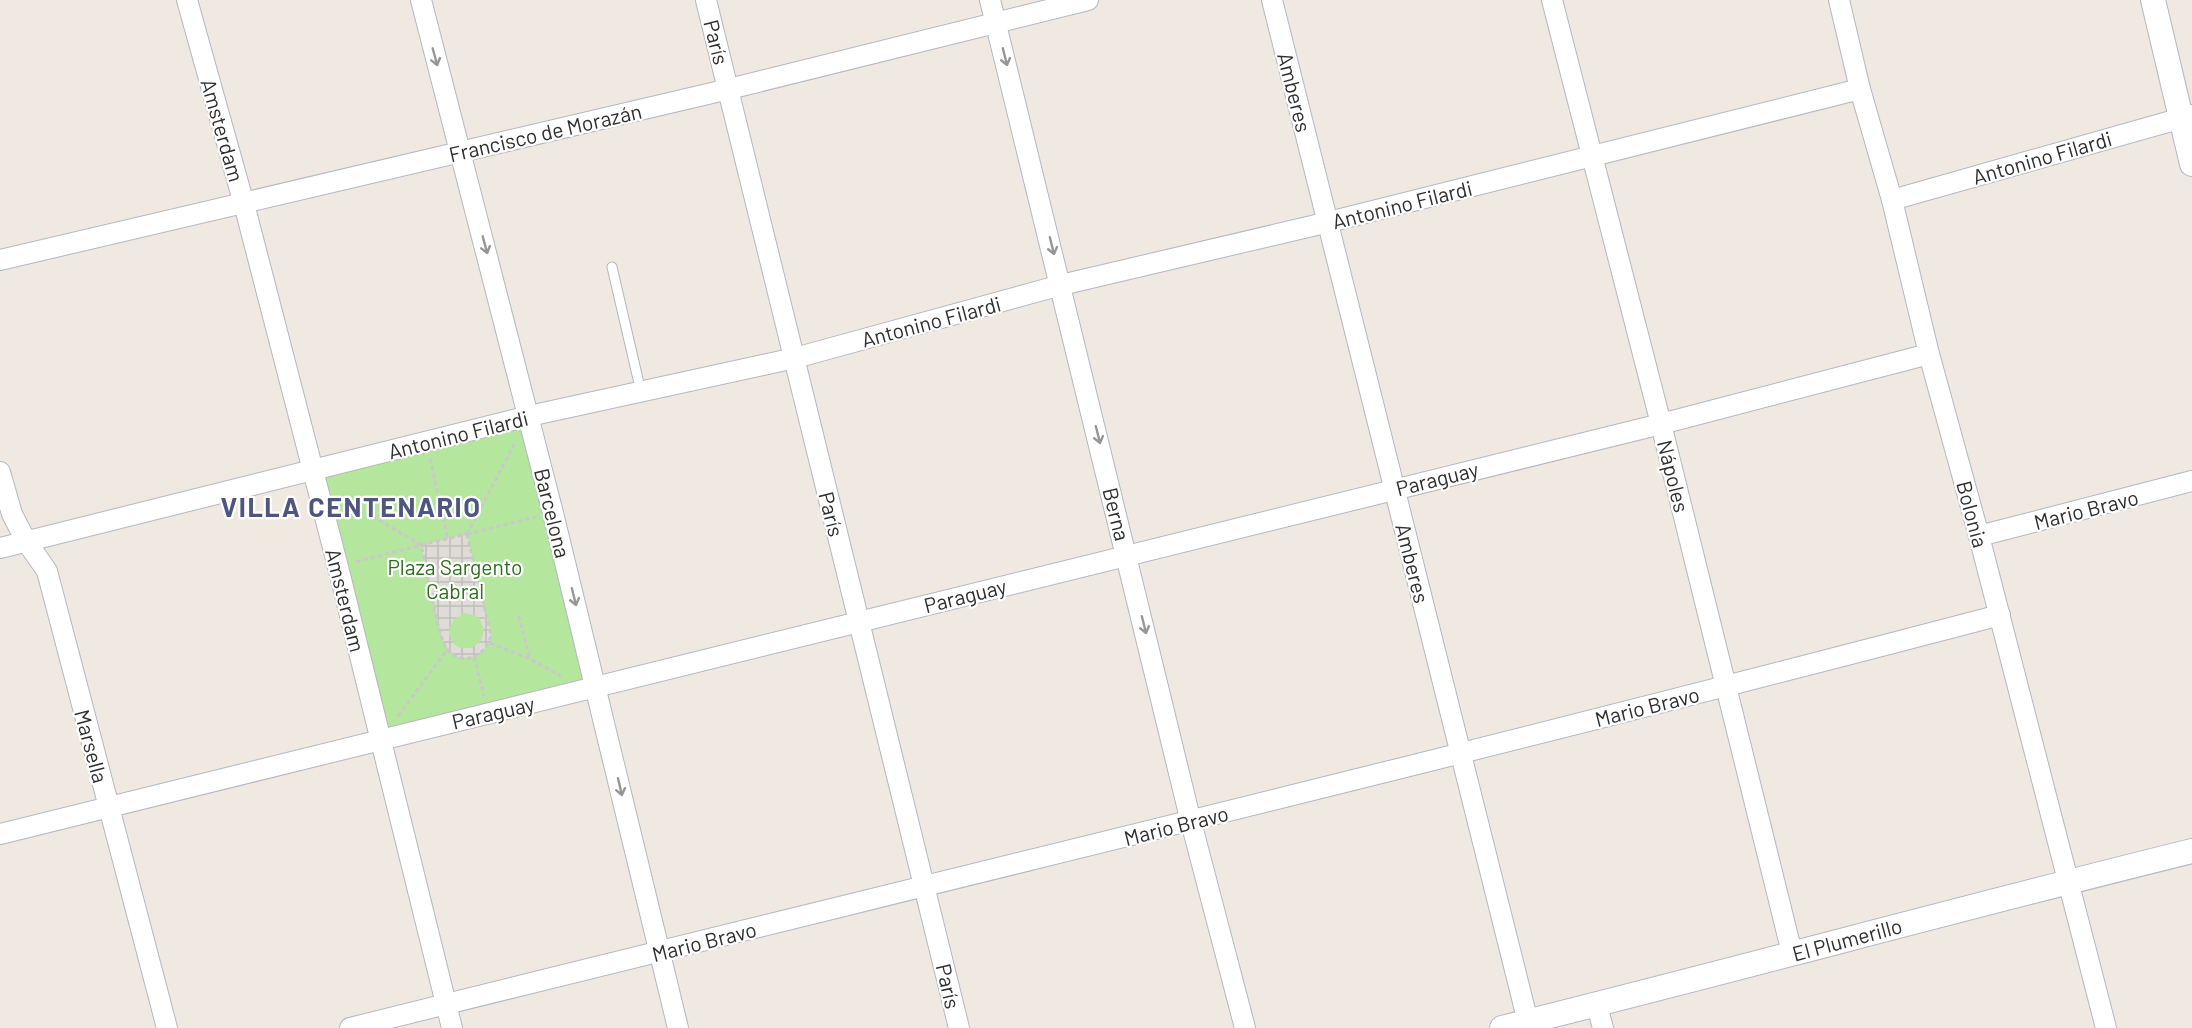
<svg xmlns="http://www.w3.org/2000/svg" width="2192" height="1028" viewBox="0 0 2192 1028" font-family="Barlow,sans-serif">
  <defs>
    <pattern id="plaza-grid" width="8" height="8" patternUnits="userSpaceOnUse" patternTransform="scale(1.5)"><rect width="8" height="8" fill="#dfdcd8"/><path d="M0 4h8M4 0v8" fill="none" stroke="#c0bdba"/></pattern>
  </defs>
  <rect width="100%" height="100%" fill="#efe9e1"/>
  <!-- park -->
  <polygon fill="#b5e69d" points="529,416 596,688 381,739 313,470"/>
  <!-- plaza -->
  <path fill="url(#plaza-grid)" fill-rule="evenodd" d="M467 534 491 635 490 643 478 656 462 658 454 655 443 642 421 545ZM464 613 475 615 480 619 484 630 481 641 472 648H460L455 645 449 635V629L454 619Z"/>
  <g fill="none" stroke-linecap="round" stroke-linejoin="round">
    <defs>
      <polyline id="service" points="612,267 641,392"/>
      <g id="minor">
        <polyline points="187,0 244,204 338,567 452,1028"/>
        <polyline points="421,0 553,513 678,1028"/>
        <polyline points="706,0 959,1028"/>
        <polyline points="990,0 1191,822 1245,1028"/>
        <path d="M1272 0C1359 340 1441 682 1528 1022"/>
        <polyline points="1552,0 1661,424 1792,953"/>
        <polyline points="1839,0 1860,89 1892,200 1929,354 1979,536 2106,1028"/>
        <polyline points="1892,200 2192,115"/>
        <polyline points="0,260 729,89 1088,0"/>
        <polyline points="0,472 12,514 26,541 47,571 167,1028"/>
        <polyline points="1979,536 2192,481"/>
        <polyline points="0,548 529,416 795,358 1061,285 1329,222 1860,89"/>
        <polyline points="0,834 1661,424 1929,354"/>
        <polyline points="1597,1006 1603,1028"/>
        <path d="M350 1028C900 891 1452 759 2000 615"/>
      </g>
      <g id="tertiary">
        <polyline points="2153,0 2192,164"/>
        <path d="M1502 1028C1732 971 1961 908 2192 851"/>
      </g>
    </defs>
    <!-- service casing -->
    <use href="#service" stroke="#b4b7c1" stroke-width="11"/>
    <!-- minor casing -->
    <use href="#minor" stroke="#b4b7c1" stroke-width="22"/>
    <!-- tertiary casing -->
    <use href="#tertiary" stroke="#b4b7c1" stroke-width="26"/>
    <!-- path -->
    <g stroke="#c9c9c9" stroke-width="3" stroke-dasharray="4.5 3" stroke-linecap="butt">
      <polyline points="430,459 448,539"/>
      <polyline points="340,497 421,545"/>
      <path d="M467 534 491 635C487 656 461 668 447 649 437 636 426 565 421 545Z"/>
      <polyline points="467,534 515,443"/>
      <polyline points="467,534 536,517"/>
      <polyline points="356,562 421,545"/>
      <polyline points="398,574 426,569"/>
      <polyline points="519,616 530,659"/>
      <polyline points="490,643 530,659 561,676"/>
      <polyline points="474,657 484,696"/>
      <polyline points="398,716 447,650"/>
    </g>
    <!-- service -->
    <use href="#service" stroke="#fff" stroke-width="9"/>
    <!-- minor -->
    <use href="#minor" stroke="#fff" stroke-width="20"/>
    <!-- tertiary -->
    <use href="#tertiary" stroke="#fff" stroke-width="24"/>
  </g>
  <!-- one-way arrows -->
  <defs><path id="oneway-shaft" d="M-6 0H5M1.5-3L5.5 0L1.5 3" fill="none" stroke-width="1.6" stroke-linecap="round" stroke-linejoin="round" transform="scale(1.5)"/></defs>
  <g stroke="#969696">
    <use href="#oneway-shaft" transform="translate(435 57) rotate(75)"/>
    <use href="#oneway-shaft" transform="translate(1005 57) rotate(76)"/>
    <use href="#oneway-shaft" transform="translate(485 245) rotate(75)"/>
    <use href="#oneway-shaft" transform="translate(1052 246) rotate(76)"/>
    <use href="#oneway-shaft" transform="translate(1098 435) rotate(76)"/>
    <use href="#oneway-shaft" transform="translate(574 597) rotate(76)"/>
    <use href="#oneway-shaft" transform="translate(1144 625) rotate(76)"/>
    <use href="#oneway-shaft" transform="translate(620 787) rotate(77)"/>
  </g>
  <g text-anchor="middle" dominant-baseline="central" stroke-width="4.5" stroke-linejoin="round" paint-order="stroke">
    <!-- street labels -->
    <g font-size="21" fill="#2e2e2e" stroke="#fff">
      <text transform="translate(717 42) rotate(76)">París</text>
      <text transform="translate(1295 92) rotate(76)">Amberes</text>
      <text transform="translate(223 130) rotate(74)">Amsterdam</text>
      <text transform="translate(545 132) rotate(-13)">Francisco de Morazán</text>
      <text transform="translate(2042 157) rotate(-16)">Antonino Filardi</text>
      <text transform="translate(1402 204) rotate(-14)">Antonino Filardi</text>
      <text transform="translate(931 321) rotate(-15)">Antonino Filardi</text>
      <text transform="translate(458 434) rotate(-14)">Antonino Filardi</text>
      <text transform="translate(1674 476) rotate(76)">Nápoles</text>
      <text transform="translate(1437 478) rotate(-14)">Paraguay</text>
      <text transform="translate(2086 509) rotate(-14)">Mario Bravo</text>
      <text transform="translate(553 513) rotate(76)">Barcelona</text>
      <text transform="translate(832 514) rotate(76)">París</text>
      <text transform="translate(1117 514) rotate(76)">Berna</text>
      <text transform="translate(1973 514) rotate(75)">Bolonia</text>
      <text transform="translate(1413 563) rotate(76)">Amberes</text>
      <text transform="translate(965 595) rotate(-14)">Paraguay</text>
      <text transform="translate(346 600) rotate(76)">Amsterdam</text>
      <text transform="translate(1647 706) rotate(-14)">Mario Bravo</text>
      <text transform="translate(493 712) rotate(-13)">Paraguay</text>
      <text transform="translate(92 746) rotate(75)">Marsella</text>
      <text transform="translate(1176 825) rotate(-14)">Mario Bravo</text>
      <text transform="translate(1847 939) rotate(-15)">El Plumerillo</text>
      <text transform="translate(704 941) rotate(-14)">Mario Bravo</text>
      <text transform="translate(949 986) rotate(77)">París</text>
    </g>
    <!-- park labels -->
    <g font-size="21" fill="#2b6f1a" stroke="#fff">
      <text x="455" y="566">Plaza Sargento<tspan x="455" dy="24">Cabral</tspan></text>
    </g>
    <!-- district labels -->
    <g font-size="27" font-weight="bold" letter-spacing="1.5" fill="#4d5580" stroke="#fff">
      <text x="351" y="506">VILLA CENTENARIO</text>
    </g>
  </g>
</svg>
